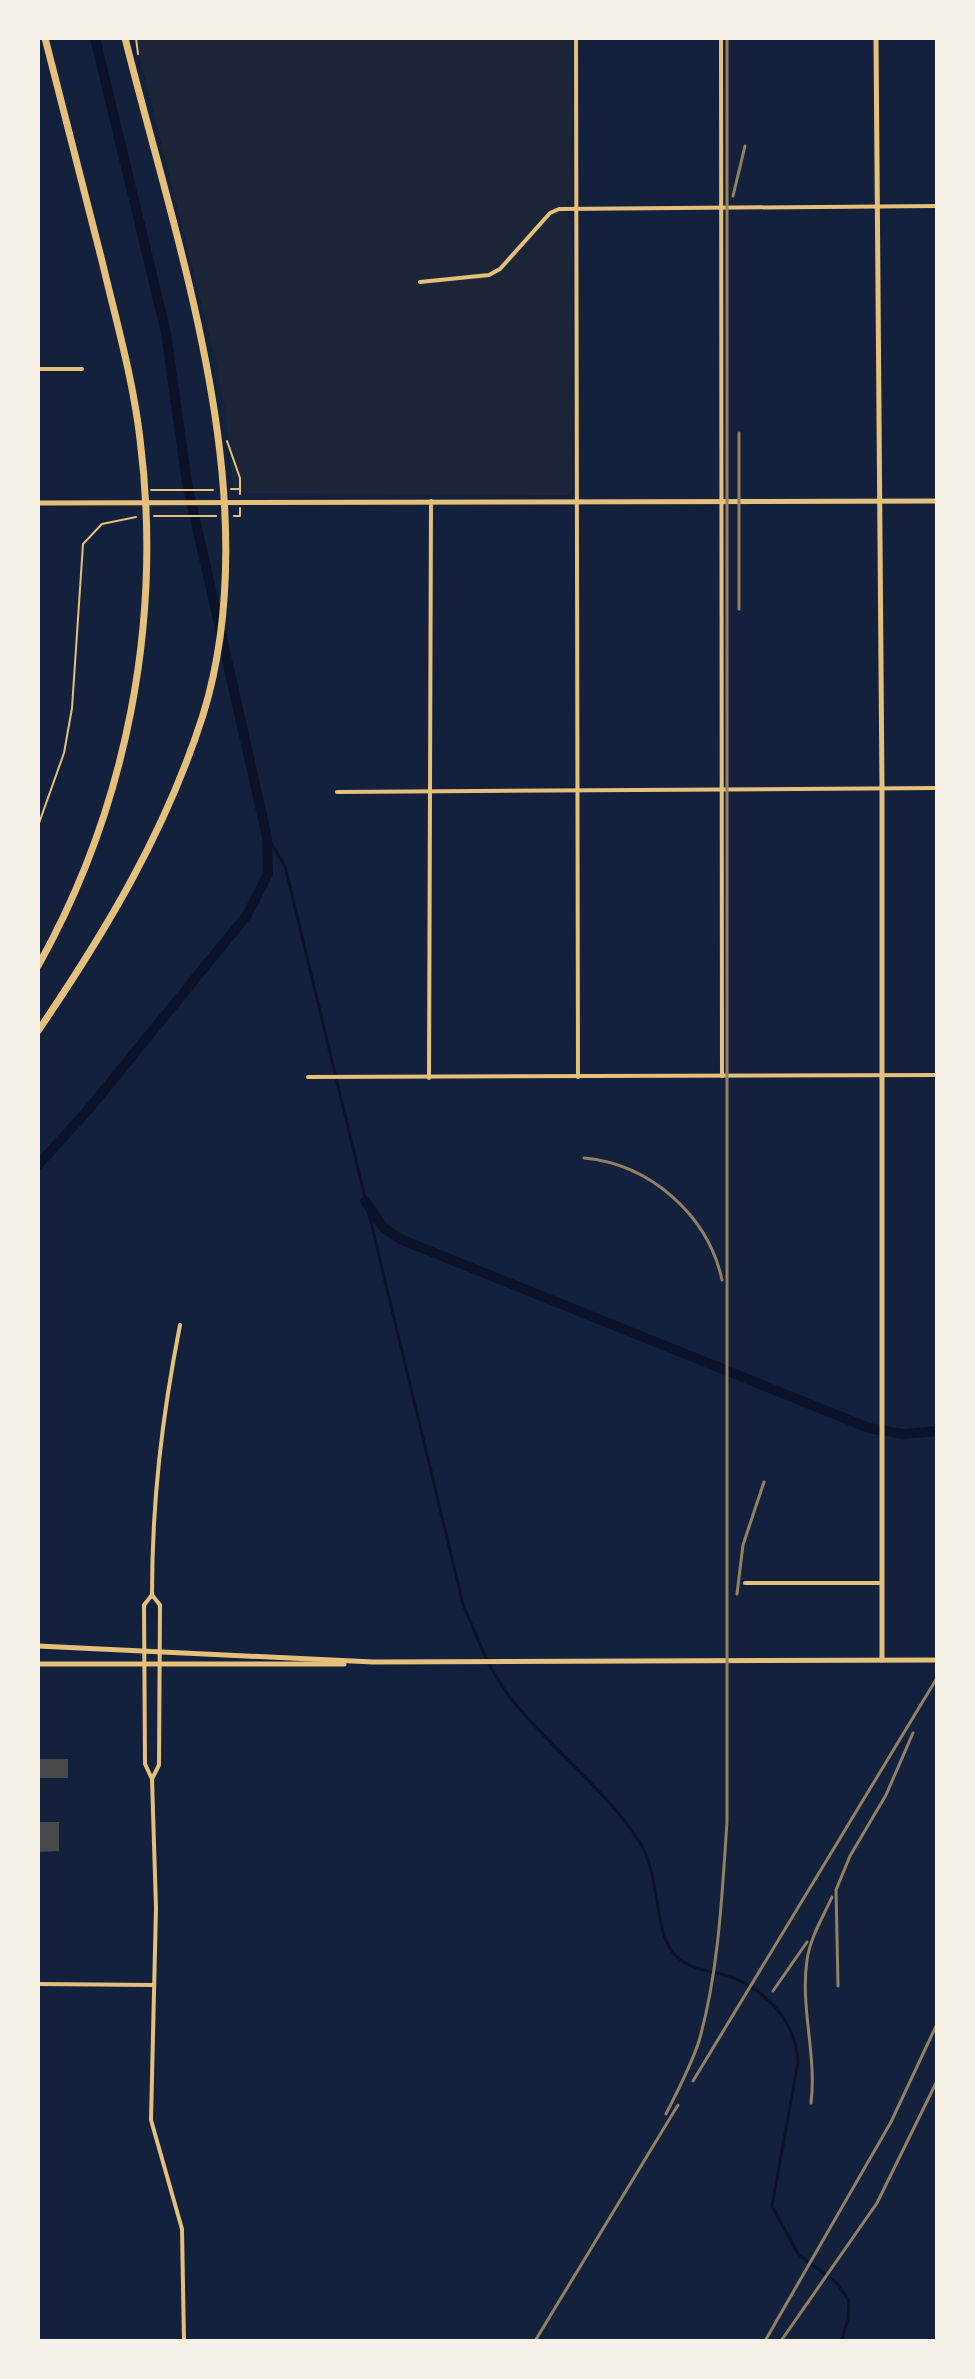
<svg xmlns="http://www.w3.org/2000/svg" width="975" height="2379" viewBox="0 0 975 2379" font-family="Lato,sans-serif">
  <rect width="100%" height="100%" fill="#14213d"/>
  <!-- green -->
  <polygon fill="#1d2539" points="135,38 572,38 572,199 567,202 568,217 572,222 573,489 567,495 234,493 225,407 214,354"/>
  <g fill="none" stroke-linecap="round" stroke-linejoin="round">
    <!-- stream -->
    <path stroke="#0b132b" stroke-width="3" d="M267 837 285 866 463 1604C476 1635 489 1670 509 1696 549 1748 603 1786 639 1841 661 1874 653 1932 675 1955 690 1971 712 1970 731 1977 768 1991 796 2023 798 2062L772 2206 798 2254 837 2283 849 2301 848 2320 841 2341"/>
    <!-- canal -->
    <g stroke="#0b132b" stroke-width="10">
      <polyline points="38,1165 88,1110 247,915 268,874 267,837 187,483 166,333 95,38"/>
      <polyline points="365,1201 384,1228 400,1239 869,1428 903,1434 937,1431"/>
    </g>
  </g>
  <!-- building -->
  <g fill="#48494c">
    <rect x="38" y="1759" width="30" height="19"/>
    <polygon points="38,1822 59,1822 59,1851 38,1852"/>
  </g>
  <g fill="none" stroke-linecap="round" stroke-linejoin="round">
    <!-- path -->
    <g stroke="#e5c07b" stroke-width="2">
      <polyline points="136,38 138,54"/>
      <polyline points="227,441 240,478 240,488"/>
      <polyline points="231,489 240,489 240,494"/>
      <polyline points="151,490 213,490"/>
      <polyline points="154,516 216,516"/>
      <polyline points="234,516 240,516 240,508"/>
      <polyline points="38,826 64,753 72,708 83,544 102,524 136,517"/>
    </g>
    <!-- minor -->
    <g stroke="#e5c07b" stroke-width="4">
      <polyline points="576,38 578,1077"/>
      <polyline points="721,38 722,1076"/>
      <polyline points="420,282 489,275 500,269 550,213 559,209 937,206"/>
      <polyline points="38,369 82,369"/>
      <polyline points="337,792 937,788"/>
      <polyline points="308,1077 937,1075"/>
      <polyline points="429,1078 431,501"/>
      <path d="M180 1325C162 1417 152 1501 152 1595L144 1605 145 1764 152 1779 156 1908 151 2120 182 2229 184 2341"/>
      <polyline points="745,1583 882,1583"/>
      <polyline points="152,1595 160,1605 159,1765 152,1779"/>
      <polyline points="38,1984 154,1985"/>
    </g>
    <!-- tertiary -->
    <g stroke="#e5c07b" stroke-width="5">
      <polyline points="876,38 882,789 882,1660"/>
      <polyline points="38,503 937,501"/>
    </g>
    <!-- secondary -->
    <g stroke="#e5c07b" stroke-width="5">
      <polyline points="38,1646 373,1662 937,1660"/>
      <polyline points="38,1664 344,1664"/>
    </g>
    <!-- motorway -->
    <g stroke="#e5c07b" stroke-width="7">
      <path d="M38 966C127 807 163 620 140 439 133 379 116 320 102 261 83 187 64 112 45 38"/>
      <path d="M38 1031C106 931 166 831 203 715 269 502 177 247 125 38"/>
    </g>
    <!-- rail -->
    <g stroke="#918062" stroke-width="3">
      <polyline points="733,196 745,146"/>
      <polyline points="739,433 739,609"/>
      <path d="M584 1158C650 1164 708 1215 722 1280"/>
      <polyline points="737,1594 743,1545 764,1482"/>
      <polyline points="838,1986 836,1890 850,1856 886,1795 913,1733"/>
      <polyline points="773,1991 807,1942"/>
      <polyline points="693,2081 937,1678"/>
      <path d="M811 2103C817 2055 800 2008 807 1960 810 1938 823 1917 832 1897"/>
      <path d="M666 2114C678 2090 691 2066 699 2041 719 1971 722 1894 727 1822V38"/>
      <polyline points="535,2341 678,2105"/>
      <polyline points="765,2341 891,2122 937,2024"/>
      <polyline points="781,2341 877,2203 937,2081"/>
    </g>
  </g>
  <!-- border -->
  <rect width="975" height="2379" fill="none" stroke="#f6f1e7" stroke-width="80"/>
</svg>
